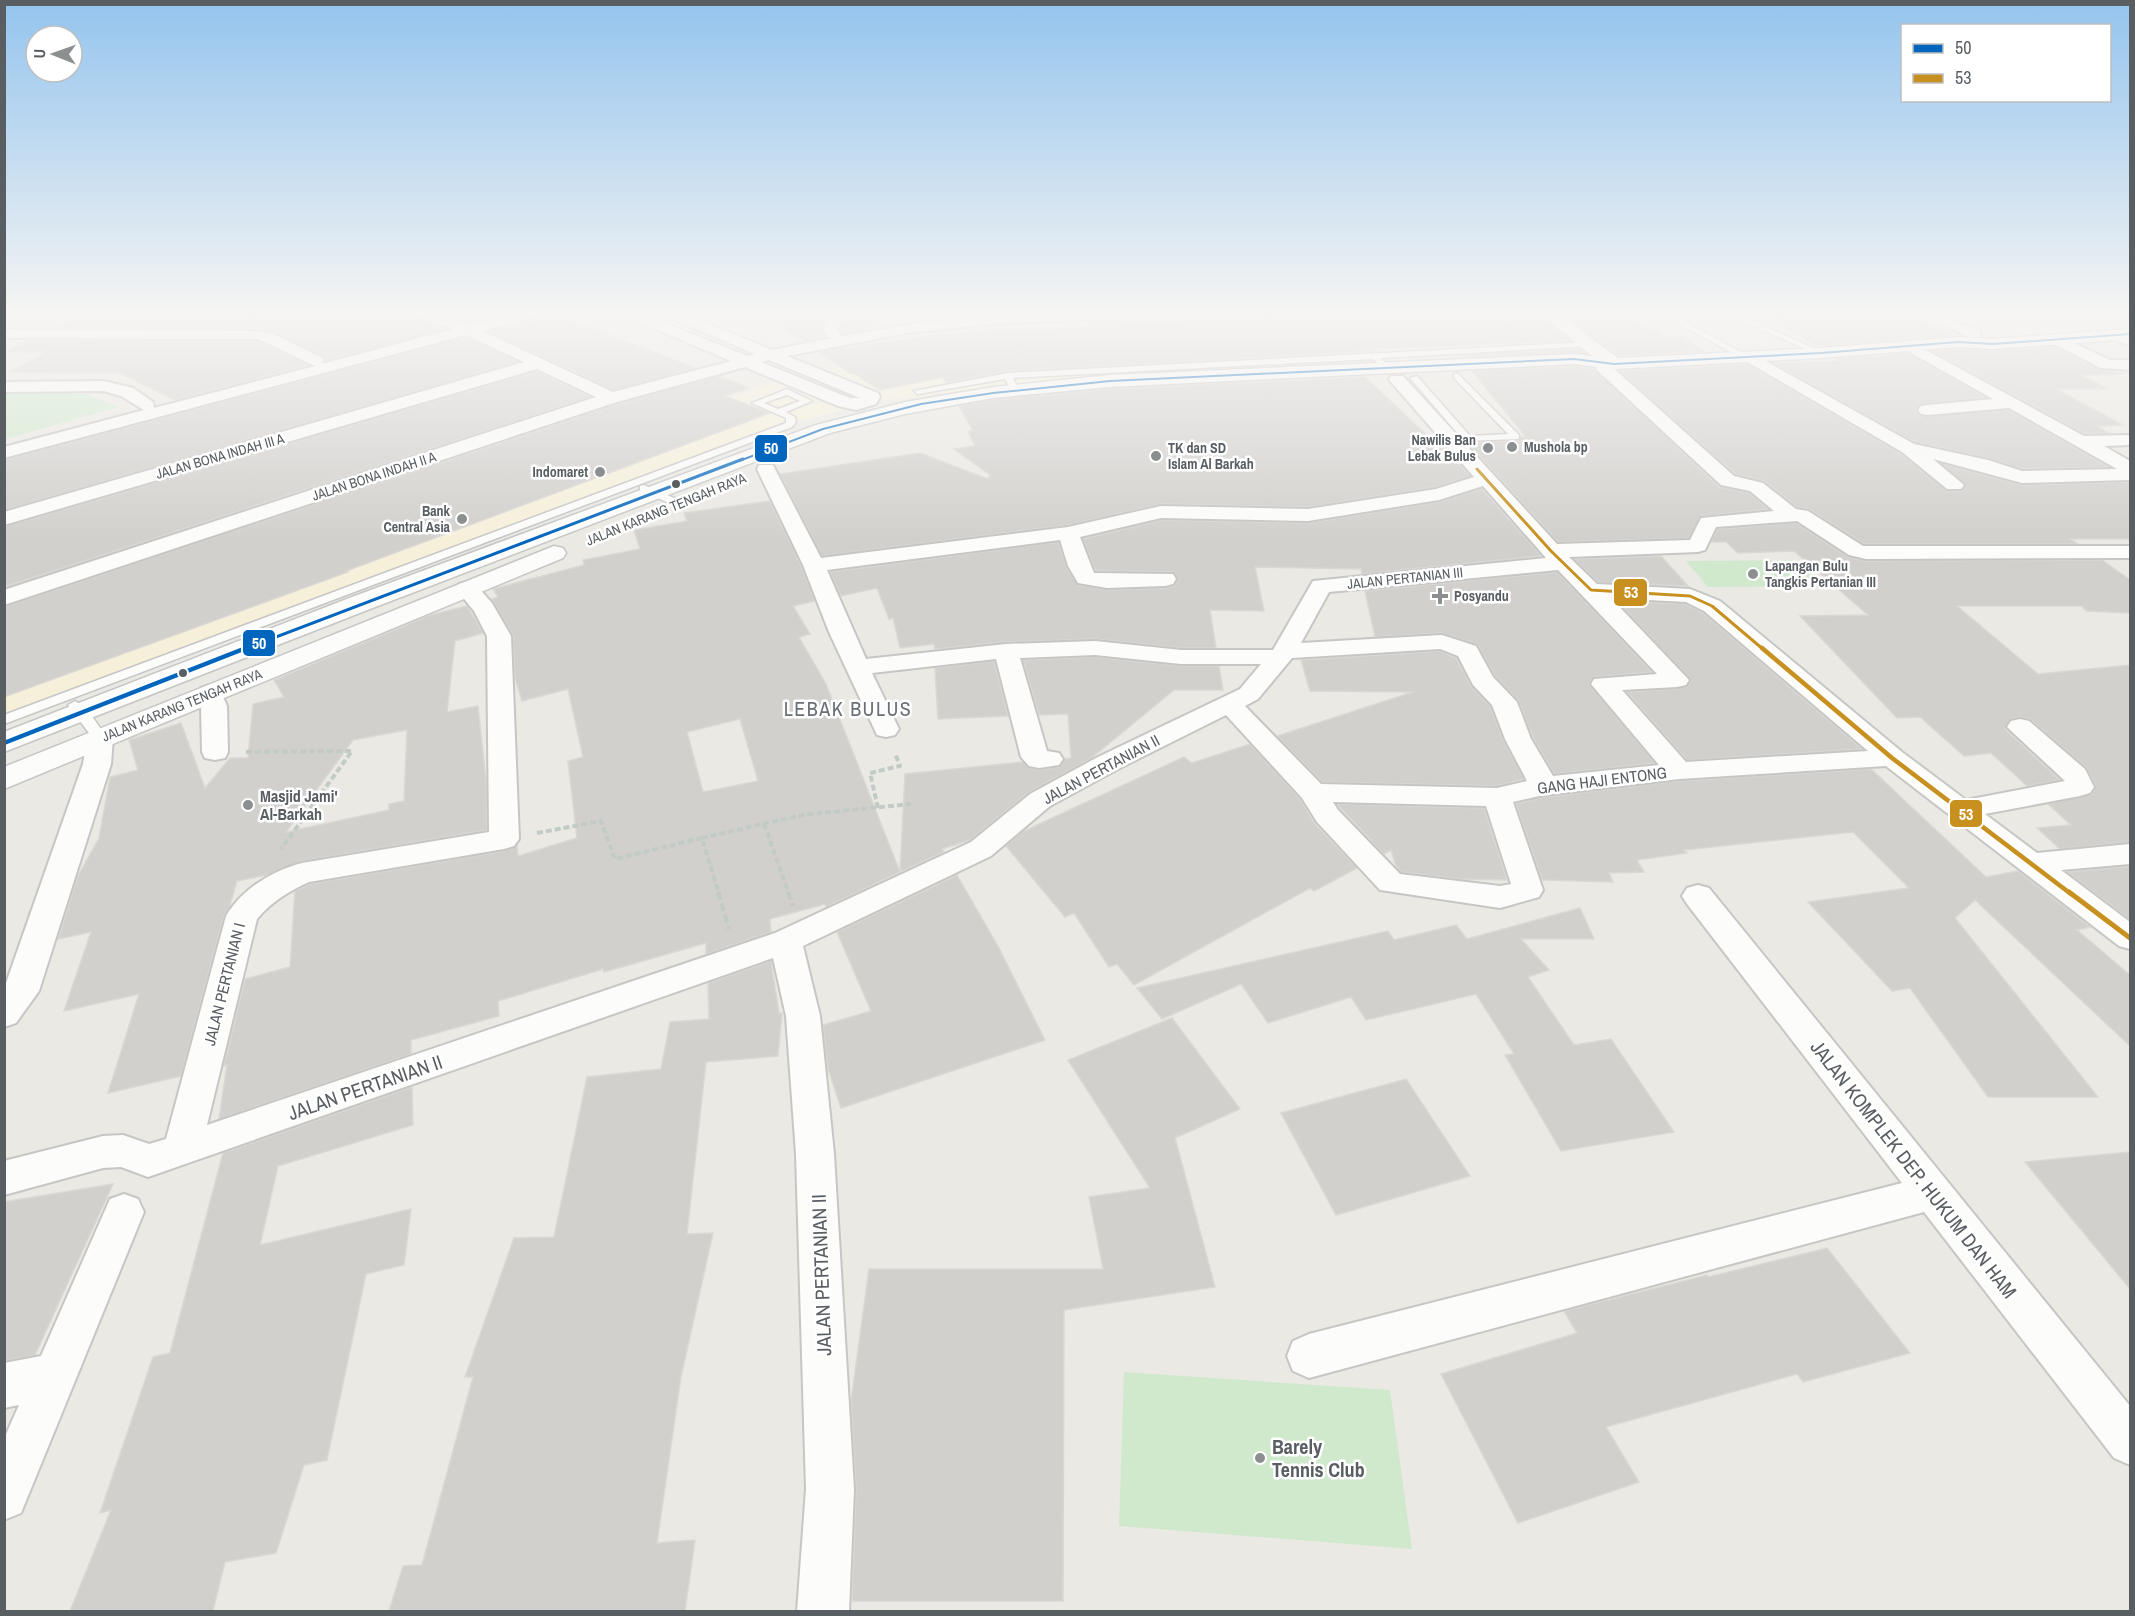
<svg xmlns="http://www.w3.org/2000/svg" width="2135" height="1616" viewBox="0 0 2135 1616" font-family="'Archivo Narrow',sans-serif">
  <rect width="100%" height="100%" fill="#eae9e4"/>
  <!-- commercial -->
  <polygon fill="#f6f0db" points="1521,323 1555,349 1051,380 878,401 781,426 5,722 5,649 795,375 954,350"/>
  <!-- green -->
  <g fill="#d0e9cd">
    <polygon points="5,394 86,394 118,407 5,439"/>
    <polygon points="1796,560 1821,586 1708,587 1686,561"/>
    <polygon points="1124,1372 1390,1390 1412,1549 1119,1526"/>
  </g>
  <!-- building -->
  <g fill="#d1d0cd" stroke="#dad8d3" stroke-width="1.5" fill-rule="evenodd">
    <polygon points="80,314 418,314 421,319 446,329 326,361 323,356 277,333 258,329 52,328"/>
    <polygon points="444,314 506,314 469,323"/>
    <polygon points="537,314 554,314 696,368 613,390 489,332 534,319"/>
    <polygon points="761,314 828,314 821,328 826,337 804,341"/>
    <polygon points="846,314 875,314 869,329 843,334 841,329"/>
    <polygon points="1181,314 1491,314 1502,320 1543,318 1570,341 1376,349 1378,351 1008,371 946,383 943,377 880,390 853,373 852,375 820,352 929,336 1012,329 1088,327 1087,322 1185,321"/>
    <polygon points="1763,314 1907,314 1954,335 1817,346"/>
    <polygon points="1632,316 1665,337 1680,336 1704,351 1619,356 1567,317"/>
    <polygon points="466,337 518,362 4,510 4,460"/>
    <polygon points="28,340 257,341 308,365 175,400 120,373 10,372 46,352 5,352"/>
    <polygon points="2054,347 2100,370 2125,374 2081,375 2108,389 2056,389 2123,425 2096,426 2109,433 2085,434 1933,351 1958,349 1993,351"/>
    <polygon points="1580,349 1585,353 1459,356"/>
    <polygon points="1907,353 1986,397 1921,404 1916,410 1921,416 2008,410 2109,467 2022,469 1988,458 1915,442 1773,363 1843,361 1839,359"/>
    <polygon points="1747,364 1901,454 1947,491 1961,491 1966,485 1942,464 2022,485 2130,482 2130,539 2070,539 2078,544 1864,544 1809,509 1797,507 1764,481 1735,474 1620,371"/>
    <polygon points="1574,366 1594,369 1719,487 1749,493 1768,509 1701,516 1689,538 1558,542 1468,443 1519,441 1521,437 1526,437 1472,371"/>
    <polygon points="537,371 590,397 4,587 4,527"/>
    <polygon points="719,376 749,388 725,396 770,413 346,571 348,572 4,697 4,607 618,404"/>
    <polygon points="1365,377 1433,441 1439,440 1470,476 1435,487 1308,507 1161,504 1068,525 822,556 780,474 920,453 988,479 990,475 954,449 975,446 968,431 973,431 959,406 993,400 1110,389"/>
    <polygon points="1482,489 1541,556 1362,574 1361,569 1255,567 1264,611 1210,610 1216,648 1181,648 1095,639 1006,642 935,649 934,644 900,648 893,618 889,619 877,588 841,596 830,572 1058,542 1066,567 1078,585 1107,590 1165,588 1174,586 1178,580 1173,572 1096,571 1083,539 1161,520 1308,523 1439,502"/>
    <path d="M770 501 801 566 815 601 793 606 810 634 799 637 826 684 900 872 826 907 825 904 770 919 771 932 706 954V943L604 972 603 969 498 1001 499 1016 411 1040V1054L219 1119 227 1065 224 1066 245 979 290 967 295 891 310 884 504 851 517 846 518 856 577 838 568 761 583 757 568 689 522 701 515 678 513 636 492 599 498 597 493 589 584 565 583 560 640 549 634 530 687 521 684 513ZM740 719 758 781 703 792 687 732Z"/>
    <polygon points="1796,523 1848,557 1865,561 2102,560 2130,580 2130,613 2087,611 2081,606 1957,606 2038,674 2130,665 2130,842 2060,849 2037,828 2071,825 2048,804 2092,794 2096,786 2086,767 2030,719 2020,717 2011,719 2005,729 2060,780 2027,786 1991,753 1964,756 1920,717 1897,718 1800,616 1868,615 1794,551 1738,553 1726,542 1711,542 1717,529"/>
    <polygon points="1661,556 1688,586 1598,582 1574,559"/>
    <polygon points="1557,572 1652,672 1594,677 1589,684 1655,763 1554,774 1533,738 1519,701 1495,676 1477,644 1442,633 1375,637 1365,591"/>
    <polygon points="1617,601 1685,604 1703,613 1862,749 1687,760 1627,692 1677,689 1686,687 1691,680"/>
    <path d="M467 606 483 633 455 641 447 712 478 706 486 780 487 830 302 861 267 875 237 881 229 908 224 915 181 1076 108 1093 139 994 64 1011 91 932 58 939 78 876 99 838 110 777 138 770 129 740 181 723 205 788 230 758H248L253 704 284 697 274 680 430 615ZM407 730 404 801 389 804V810L286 832 353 740Z"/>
    <polygon points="1440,651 1456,658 1471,686 1490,706 1503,740 1524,779 1497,786 1322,782 1277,736 1413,692 1310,691 1301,660"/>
    <polygon points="1095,657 1181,666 1219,666 1223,690 1174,690 1090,759 1029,792 970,840 942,849 944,852 900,872 905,774 1023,762 1029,768 1039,770 1059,767 1065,759 1071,758 1068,714 1039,715 1023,660"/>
    <polygon points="994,661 1008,716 938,719 935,668"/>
    <polygon points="1250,744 1300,799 1315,824 1357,868 1314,891 1310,888 1134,985 1117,964 1109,967 1074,913 1065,917 1006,846 1022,832 1184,757 1192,763"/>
    <polygon points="1871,769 1986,877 2018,871 2090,927 2077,930 2130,975 2130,1046 1975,900 1955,918 2098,1097 1988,1097 1910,988 1892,991 1808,902 1909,888 1853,832 1684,850 1687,853 1637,860 1644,872 1609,873 1613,882 1542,880 1516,804 1544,797 1679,781"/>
    <polygon points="1337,804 1484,808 1507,880 1461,879 1401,872 1396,866 1391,850 1384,854"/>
    <polygon points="2130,866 2130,919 2067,872"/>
    <polygon points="957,875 999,948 1045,1040 841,1108 828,1069 823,1025 871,1011 837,932"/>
    <polygon points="1580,908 1594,939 1521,939 1549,970 1528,977 1574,1045 1611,1039 1674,1132 1561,1151 1505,1055 1514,1054 1476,994 1366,1020 1351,997 1268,1023 1241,984 1162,1019 1137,988 1388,931 1394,940 1456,925 1467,939"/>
    <polygon points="771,961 779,1013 782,1013 778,1056 706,1062 687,1234 713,1233 681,1377 657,1543 695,1540 685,1611 389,1611 403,1566 422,1565 473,1377 465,1377 514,1238 554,1237 587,1077 661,1069 670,1022 709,1019 708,983"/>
    <polygon points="1172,1018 1240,1109 1175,1138 1215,1287 1064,1310 1063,1601 852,1601 856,1489 851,1402 869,1269 1103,1269 1089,1197 1150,1188 1068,1060"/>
    <polygon points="1406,1079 1470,1176 1336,1215 1281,1113"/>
    <polygon points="412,1087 413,1125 278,1166 260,1245 411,1209 404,1265 366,1274 327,1460 304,1465 276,1553 225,1562 213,1611 70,1611 111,1510 100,1513 153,1357 170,1353 223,1153"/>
    <polygon points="2130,1152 2130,1289 2025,1162"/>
    <polygon points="113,1184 35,1355 4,1361 4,1202"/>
    <polygon points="1827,1248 1910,1353 1803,1382 1797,1374 1606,1427 1639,1482 1518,1523 1441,1374 1577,1333 1564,1311 1707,1275 1708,1277"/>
  </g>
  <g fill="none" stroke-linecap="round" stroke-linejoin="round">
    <defs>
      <g id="lane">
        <polygon points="1660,314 1669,314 1751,357 1744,359"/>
        <polygon points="1728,314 1737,314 1825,353 1818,355"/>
        <polygon points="2027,314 2057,314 2053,316 1964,322 1960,320 1964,318"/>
        <polygon points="2114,314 2123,314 2130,316 2130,321"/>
        <polygon points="1588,342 1592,344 1591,346 1381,358 1389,367 1385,370 1373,359 1013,378 1019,390 1015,393 1012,392 1005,379 918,394 914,391 1008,373"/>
        <polygon points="1457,373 1519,435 1519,439 1464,441 1410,378 1417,376 1470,436 1508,434 1454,378 1454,374"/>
        <path d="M787 389 812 401 786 412 795 417 796 422 792 427 4 724V715L786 423V418L752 403ZM787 395 800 401 778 409 764 403Z"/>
        <polygon points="644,485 681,501 682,503 673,505 640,490 640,486"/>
        <polygon points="75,701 87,709 107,738 105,741 95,741 70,708 68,705"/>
      </g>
      <g id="street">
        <path d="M420 314H439L469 325 513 314H535L533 317 482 331 613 392 731 361 627 317 625 314H643L747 356 755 354 668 317 666 314H684L772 350 833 338 829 337 823 329 830 314H844L838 329 841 334 839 337 908 325 1000 315 1145 314 1138 318 1000 323 908 333 787 356 878 393 880 397 876 404 856 410 838 406 745 367 617 402 4 605V590L596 397 537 369 4 525V512L524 362 466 335 4 458V447L144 410 121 396 104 391 4 392V382L104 381 133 388 153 402 154 408 315 366 258 339 4 338V330L258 331 276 335 322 358 324 361 322 364 453 329 422 317ZM769 360 860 398H850L761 362Z"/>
        <polygon points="1922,314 1940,314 1979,331 1981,334 1979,337 1969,337"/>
        <polygon points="2116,331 2130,336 2130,346 2111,338 2109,335 2111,332"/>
        <polygon points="2057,335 2110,360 2130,360 2130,370 2101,368 2052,343 2049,340 2052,337"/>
        <polygon points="1909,341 2084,436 2130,435 2130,445 2104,446 2130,461 2130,480 2022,483 1933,459 1964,485 1961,489 1947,489 1902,452 1739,357 1741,354 1753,354 1914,444 1988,460 2022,471 2117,469 2009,408 1927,415 1921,414 1918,410 1921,406 1927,405 1993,399 1904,349 1901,346"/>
        <path d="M1604 363 1610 365 1734 476 1763 483 1796 509 1808 511 1863 546H2130V558L1866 559 1849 555 1797 521 1716 527 1705 550 1698 552 1569 557 1597 584 1690 589 1720 601 1902 752 1966 800 2065 781 2007 727 2011 721 2020 719 2029 721 2085 769 2094 787 2090 793 2080 796 1985 814 2037 853 2130 844V864L2061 870 2130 922V949L2119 946 1886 766 1679 779 1544 795 1513 802 1543 890 1539 897 1500 908 1380 890 1317 822 1302 798 1226 715 1118 769 1050 806 991 856 803 946 820 1016 834 1154 854 1489 849 1612H797L806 1489 796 1154 786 1016 773 958 148 1177 121 1167 103 1168 4 1195V1161L103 1136 123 1135 149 1144 166 1139 226 916C242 889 272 871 302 863L489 832 487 636 474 611 456 589 459 584 467 582 475 584 492 603 511 636 519 839 514 846 504 849 309 882C289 891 271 902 257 919L207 1125 775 933 971 842 1030 794 1098 757 1240 689 1261 664H1181L1095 655 1020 658 1047 751 1059 753 1063 759 1059 765 1039 768 1029 766 1021 757 996 659 872 673 899 729 895 735 886 737 877 735 829 632 803 565 757 469 759 465H773L775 469 821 558 1068 527 1161 506 1308 509 1436 489 1474 477 1391 382 1389 379 1391 376H1403L1557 544 1690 540 1701 518 1774 511 1750 491 1721 485 1598 371 1596 368ZM1483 486 1546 558 1313 581 1273 650H1181L1095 641 1006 644 866 659 827 570 1060 540 1068 566 1078 583 1107 588 1165 586 1173 584 1176 579 1173 574 1094 573 1080 537 1161 518 1308 521 1439 500ZM1558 570 1657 674 1594 679 1591 684 1659 765 1553 776 1531 739 1517 702 1493 677 1476 646 1442 635 1301 643 1329 592ZM1611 598 1686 602 1704 611 1868 751 1686 762 1622 690 1677 687 1686 685 1689 680ZM1440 649 1458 656 1473 685 1492 705 1505 739 1527 781 1497 788 1321 784 1245 706 1258 699 1292 658ZM1333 802 1486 806 1511 884 1500 886 1400 874 1338 810Z"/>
        <polygon points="210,685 219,688 227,706 228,752 225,758 215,760 205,758 202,752 201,706 197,693 201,688"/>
        <polygon points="100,730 109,732 113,738 111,764 39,991 16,1023 4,1027 4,989 83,764 87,738 91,732"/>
        <polygon points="1698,885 1709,888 2130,1406 2130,1465 2114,1458 1924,1212 1309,1378 1293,1371 1287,1356 1293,1341 1309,1334 1902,1183 1687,904 1682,896 1687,888"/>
        <polygon points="124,1194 138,1199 144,1212 21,1513 4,1520 4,1439 19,1405 4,1408 4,1363 41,1356 110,1199"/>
      </g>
      <g id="secondary">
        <polygon points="1541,314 1559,314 1618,358 1821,348 1958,337 1993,339 2130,329 2130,339 1993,349 1958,347 1821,358 1614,369 1574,364 1110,387 993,398 905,414 830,433 370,609 4,752 4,732 352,597 816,425 905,402 993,387 1110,375 1574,354 1592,356"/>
        <polygon points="554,546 563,548 566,553 563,558 4,789 4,767"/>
      </g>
    </defs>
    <!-- lane casing -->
    <use href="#lane" stroke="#c6c6c5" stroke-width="3"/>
    <!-- street casing -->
    <use href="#street" stroke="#c6c6c5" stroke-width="4"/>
    <!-- secondary casing -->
    <use href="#secondary" stroke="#c5c6c5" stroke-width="3"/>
    <!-- path-far1 -->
    <g stroke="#c3cbc7" stroke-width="4" stroke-dasharray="6 3" stroke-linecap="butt">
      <polyline points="246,752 352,751 281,849"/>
      <polyline points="878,808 870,773 900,766 895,753"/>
      <polyline points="764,824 789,894"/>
      <polyline points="537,833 601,821 615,859 702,838 719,894"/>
      <polyline points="702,838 802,815 911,804"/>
    </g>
    <!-- path -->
    <g stroke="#c3cbc7" stroke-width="4.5" stroke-dasharray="8 4" stroke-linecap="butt">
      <polyline points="718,892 729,929"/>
      <polyline points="788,892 793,906"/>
    </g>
    <!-- lane -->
    <use href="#lane" fill="#fcfcfb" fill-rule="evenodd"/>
    <!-- street -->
    <use href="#street" fill="#fcfcfb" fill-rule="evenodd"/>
    <!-- secondary -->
    <use href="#secondary" fill="#fcfcfb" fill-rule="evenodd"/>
    <defs>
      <polyline id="bus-1-far2" points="739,461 823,429 921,404 993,393 1110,381 1574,359 1614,364 1821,353 1958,342 1993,344 2130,334"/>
      <polyline id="bus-1-far1" points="242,650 743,459"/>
      <polyline id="bus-1" points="4,743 246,648"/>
      <polyline id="bus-2-far2" points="1477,469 1551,551 1591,590 1690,596 1712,606 1764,650"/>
      <polyline id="bus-2-far1" points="1762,648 1892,758 2071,894"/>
      <polyline id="bus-2" points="2069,892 2130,938"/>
    </defs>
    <!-- bus-1-far2 casing -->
    <use href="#bus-1-far2" stroke="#fff" stroke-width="4.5"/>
    <!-- bus-1-far1 casing -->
    <use href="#bus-1-far1" stroke="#fff" stroke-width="6"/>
    <!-- bus-1 casing -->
    <use href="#bus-1" stroke="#fff" stroke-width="9"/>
    <!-- bus-2-far2 casing -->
    <use href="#bus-2-far2" stroke="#fff" stroke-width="6"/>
    <!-- bus-2-far1 casing -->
    <use href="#bus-2-far1" stroke="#fff" stroke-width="9"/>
    <!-- bus-2 casing -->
    <use href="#bus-2" stroke="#fff" stroke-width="10"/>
    <!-- bus-1-far2 -->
    <use href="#bus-1-far2" stroke="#0065bd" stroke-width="2"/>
    <!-- bus-1-far1 -->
    <use href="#bus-1-far1" stroke="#0065bd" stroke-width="3"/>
    <!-- bus-1 -->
    <use href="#bus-1" stroke="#0065bd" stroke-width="4.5"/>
    <!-- bus-2-far2 -->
    <use href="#bus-2-far2" stroke="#c8901e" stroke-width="3"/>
    <!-- bus-2-far1 -->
    <use href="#bus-2-far1" stroke="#c8901e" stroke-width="4.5"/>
    <!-- bus-2 -->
    <use href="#bus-2" stroke="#c8901e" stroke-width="5"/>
  </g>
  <!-- sky -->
  <linearGradient id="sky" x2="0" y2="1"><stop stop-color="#94c4ee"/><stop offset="0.58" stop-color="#f6f5f3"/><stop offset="1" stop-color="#f6f5f3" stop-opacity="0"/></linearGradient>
  <rect width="2135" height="540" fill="url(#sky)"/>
  <!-- markers -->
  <g fill="#8c8f90" stroke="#fff" stroke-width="2">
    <circle cx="1512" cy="447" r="6"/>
    <circle cx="1488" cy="448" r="6"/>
    <circle cx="1156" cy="456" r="6"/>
    <circle cx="600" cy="472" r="6"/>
    <circle cx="462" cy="519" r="6"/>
    <circle cx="1753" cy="574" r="6"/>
    <path d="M1437 587h6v6h6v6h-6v6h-6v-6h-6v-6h6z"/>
    <circle cx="248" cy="805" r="6"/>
    <circle cx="1260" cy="1458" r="6"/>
  </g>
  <g fill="#595e63" stroke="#fff" stroke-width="2">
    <circle cx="676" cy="484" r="5"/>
    <circle cx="183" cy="673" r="5"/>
  </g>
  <g text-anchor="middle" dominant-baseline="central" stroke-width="5" stroke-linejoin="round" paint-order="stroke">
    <!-- far-poi labels -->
    <g font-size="14" font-weight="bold" fill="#595e63" stroke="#fff" text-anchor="start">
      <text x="1476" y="440" text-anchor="end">Nawilis Ban<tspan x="1476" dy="16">Lebak Bulus</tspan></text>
      <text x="1524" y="447">Mushola bp</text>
      <text x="1168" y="448">TK dan SD<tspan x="1168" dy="16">Islam Al Barkah</tspan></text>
      <text x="588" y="472" text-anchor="end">Indomaret</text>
      <text x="450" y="511" text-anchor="end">Bank<tspan x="450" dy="16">Central Asia</tspan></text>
      <text x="1765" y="566">Lapangan Bulu<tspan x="1765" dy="16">Tangkis Pertanian III</tspan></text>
      <text x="1454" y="596">Posyandu</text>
    </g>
    <!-- far-street labels -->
    <g font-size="14" fill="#595e63" stroke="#fff">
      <text transform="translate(220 456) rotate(-16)">JALAN BONA INDAH III A</text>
      <text transform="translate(374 476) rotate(-18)">JALAN BONA INDAH II A</text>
      <text transform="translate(666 509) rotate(-22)">JALAN KARANG TENGAH RAYA</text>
      <text transform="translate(1405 578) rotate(-6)">JALAN PERTANIAN III</text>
      <text transform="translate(182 705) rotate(-22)">JALAN KARANG TENGAH RAYA</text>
    </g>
    <!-- street labels -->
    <g font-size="16" fill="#595e63" stroke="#fff">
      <text transform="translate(1101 769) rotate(-28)">JALAN PERTANIAN II</text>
      <text transform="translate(1602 780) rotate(-7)">GANG HAJI ENTONG</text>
      <text transform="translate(224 984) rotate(-76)">JALAN PERTANIAN I</text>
    </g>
    <!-- poi labels -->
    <g font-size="16" font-weight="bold" fill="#595e63" stroke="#fff" text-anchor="start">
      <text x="260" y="796">Masjid Jami'<tspan x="260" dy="18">Al-Barkah</tspan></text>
    </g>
    <!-- quarter labels -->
    <g font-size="20" letter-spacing="1.5" fill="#6a7075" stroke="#fff">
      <text x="848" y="708">LEBAK BULUS</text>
    </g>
    <!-- near-street labels -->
    <g font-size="20" fill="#595e63" stroke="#fff">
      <text transform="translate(365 1087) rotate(-19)">JALAN PERTANIAN II</text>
      <text transform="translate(1914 1169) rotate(52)">JALAN KOMPLEK DEP. HUKUM DAN HAM</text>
      <text transform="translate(821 1275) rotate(-92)">JALAN PERTANIAN II</text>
    </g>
    <!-- near-poi labels -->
    <g font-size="20" font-weight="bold" fill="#595e63" stroke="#fff" text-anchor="start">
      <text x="1272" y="1446">Barely<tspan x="1272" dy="23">Tennis Club</tspan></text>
    </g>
  </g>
  <g stroke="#fff" stroke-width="2">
    <rect x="754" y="434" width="34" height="29" rx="6" fill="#0065bd"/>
    <rect x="1613" y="578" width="35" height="29" rx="6" fill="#c8901e"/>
    <rect x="242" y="629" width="34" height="28" rx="6" fill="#0065bd"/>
    <rect x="1949" y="799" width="34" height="29" rx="6" fill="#c8901e"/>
  </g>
  <g font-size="16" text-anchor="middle" font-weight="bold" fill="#fff">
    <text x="771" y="454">50</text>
    <text x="1631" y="598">53</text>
    <text x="259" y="649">50</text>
    <text x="1966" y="820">53</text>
  </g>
  <!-- border -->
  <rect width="2135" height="1616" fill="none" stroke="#595e63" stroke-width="12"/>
  <!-- legend -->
  <rect x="1901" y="24" width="210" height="78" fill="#ffffff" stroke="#bdbfc1" stroke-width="1.5"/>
  <rect x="1913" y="44" width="30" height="9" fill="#0065bd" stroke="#bdbfc1" stroke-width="1.5"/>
  <text x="1955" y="54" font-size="18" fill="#595e63">50</text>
  <rect x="1913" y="74" width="30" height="9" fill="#c8901e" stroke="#bdbfc1" stroke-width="1.5"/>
  <text x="1955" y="84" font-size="18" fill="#595e63">53</text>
  <!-- north arrow -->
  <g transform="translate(54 54) rotate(271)"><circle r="28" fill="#ffffff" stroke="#bdbfc1" stroke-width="1.5"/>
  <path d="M0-4.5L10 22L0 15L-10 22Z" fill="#8c8f90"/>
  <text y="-9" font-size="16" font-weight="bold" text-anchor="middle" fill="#595e63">U</text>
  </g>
</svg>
